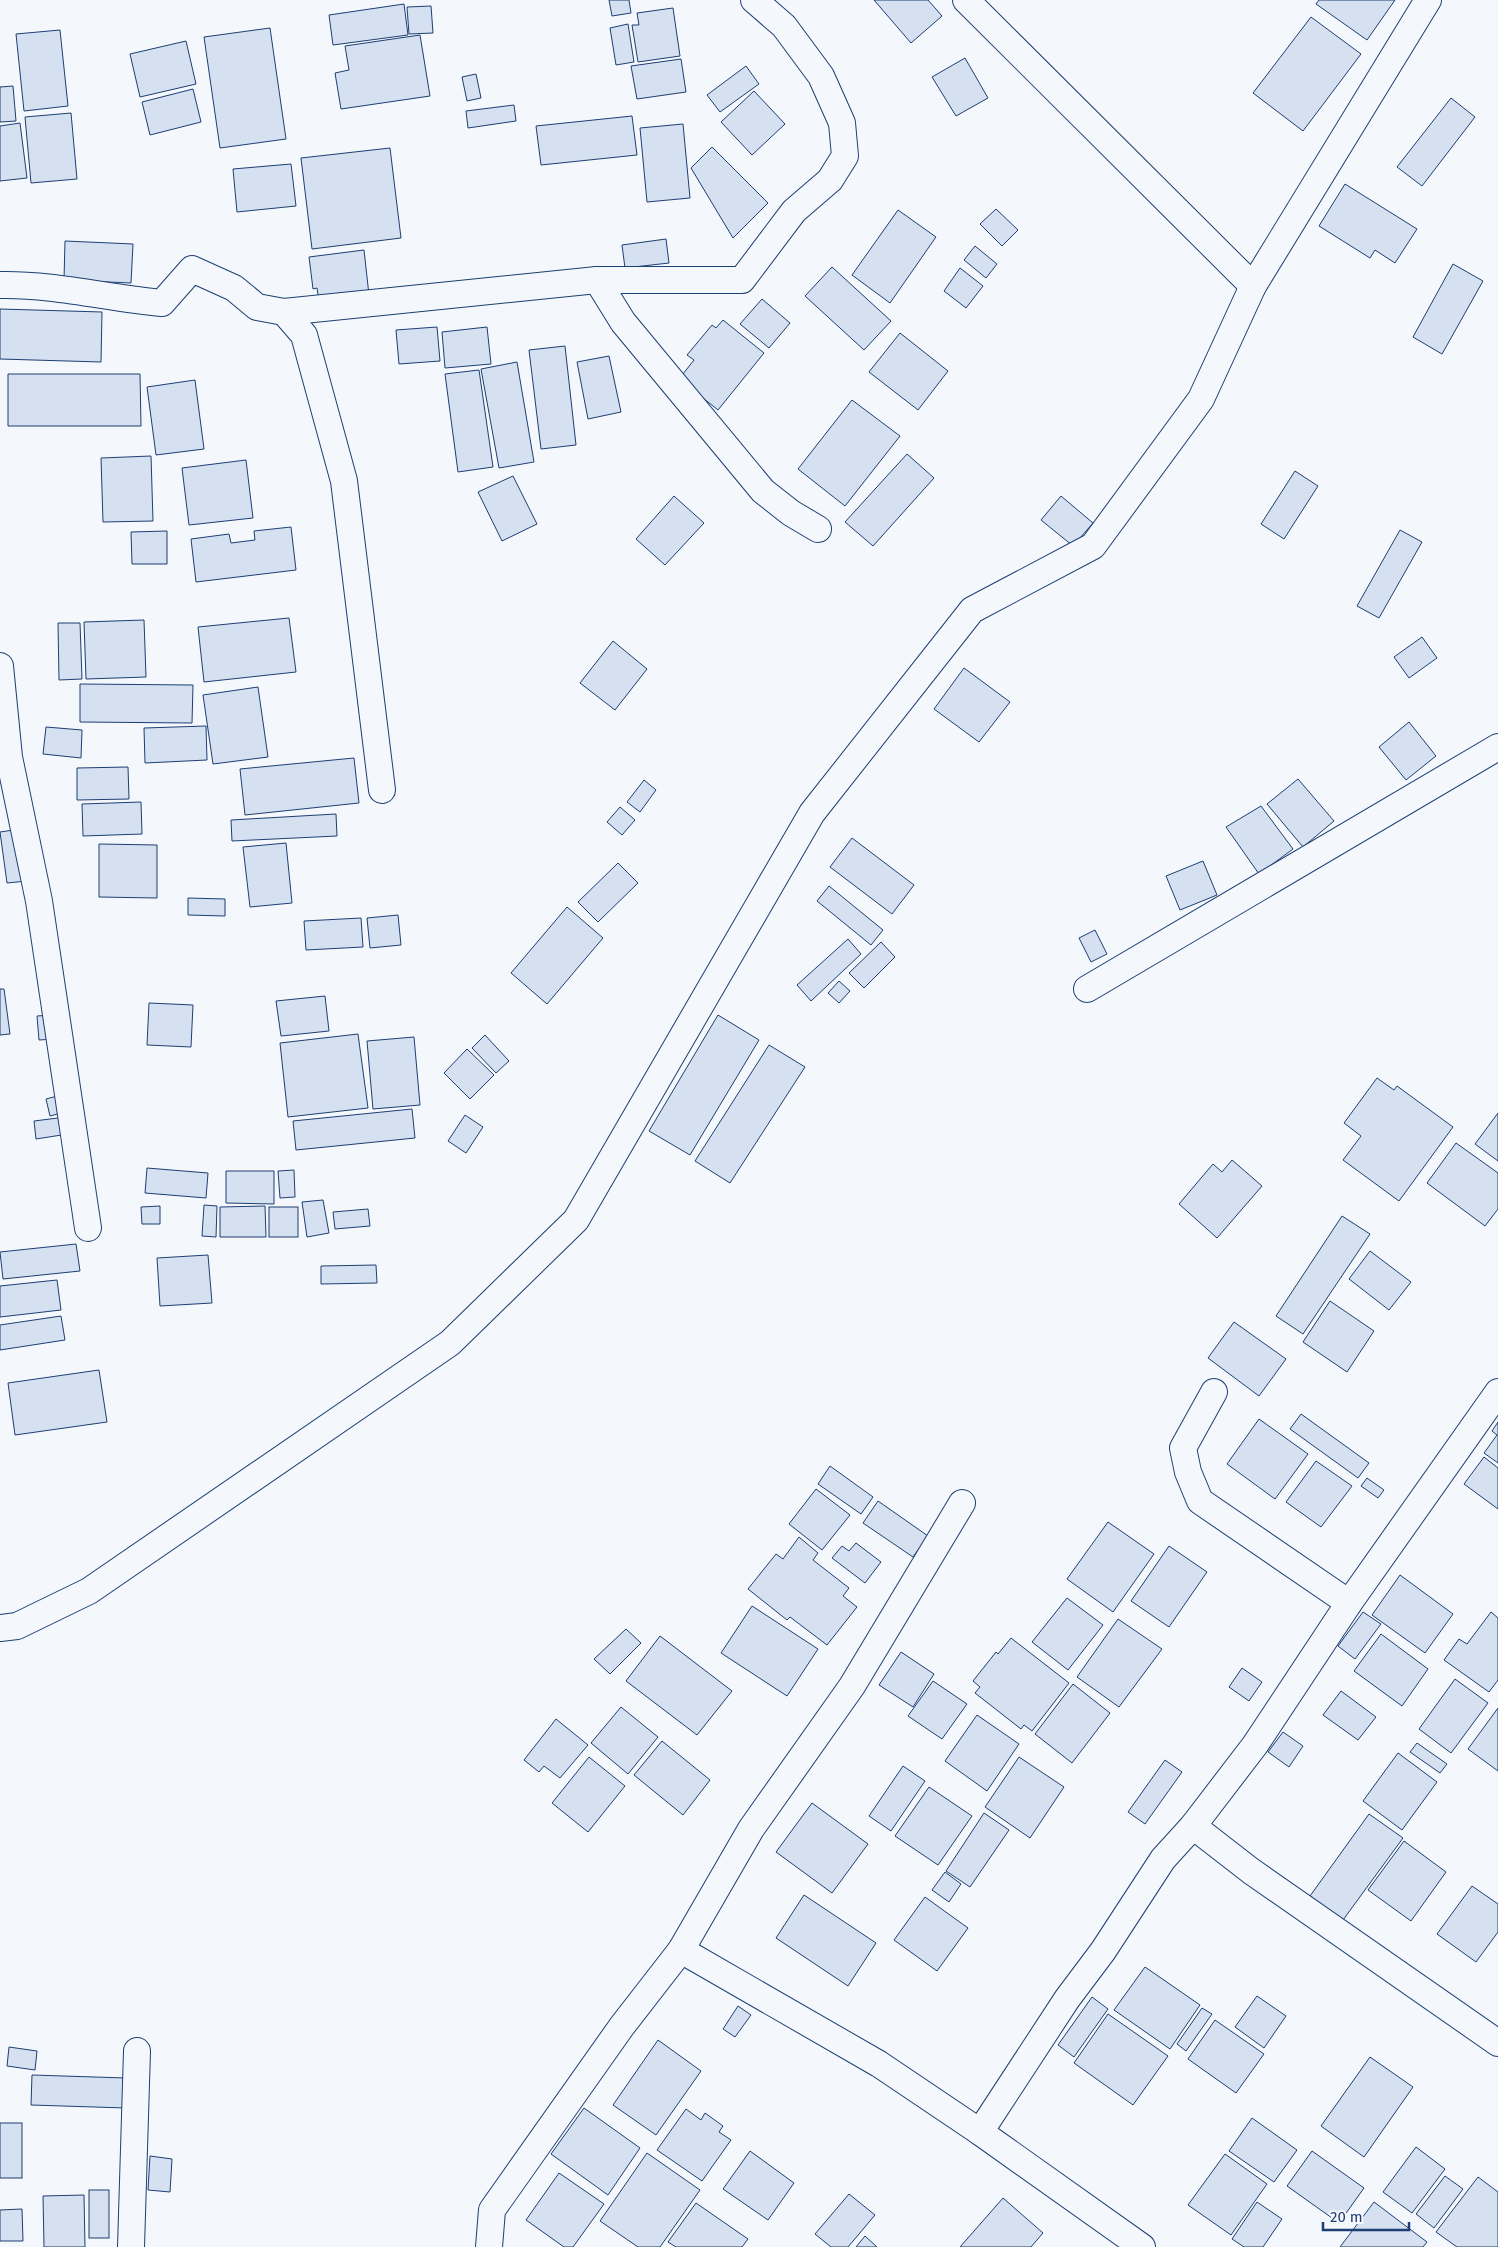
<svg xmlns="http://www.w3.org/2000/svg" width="1498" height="2247" viewBox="0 0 1498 2247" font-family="'Fira Sans',sans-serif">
  <rect width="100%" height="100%" fill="#f4f7fb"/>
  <!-- building -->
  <g fill="#d5e0f0" stroke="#1d3f73">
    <polygon points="609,0 629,0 631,13 612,16"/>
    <polygon points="874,0 928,0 942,16 911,43"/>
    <polygon points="1319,0 1395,0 1367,40 1316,4"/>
    <polygon points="404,4 408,35 333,45 329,15"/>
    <polygon points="431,6 433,33 409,34 407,7"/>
    <polygon points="673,8 680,56 638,62 632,25 639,25 637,13"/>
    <polygon points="1311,17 1361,54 1303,131 1253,93"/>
    <polygon points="628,24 634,62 616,65 610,28"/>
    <polygon points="270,28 286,139 220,148 204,37"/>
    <polygon points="60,30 68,106 24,111 16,34"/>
    <polygon points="420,35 430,96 341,109 335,73 349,70 345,46"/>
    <polygon points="186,41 196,84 140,97 130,54"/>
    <polygon points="965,58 988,98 956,116 932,77"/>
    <polygon points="681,59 686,92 637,99 631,66"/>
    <polygon points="746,66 759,84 720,112 707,95"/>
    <polygon points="476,74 481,98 467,101 462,77"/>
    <polygon points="13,86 16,121 0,122 0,87"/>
    <polygon points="193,89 201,122 150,135 142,102"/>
    <polygon points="754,91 785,124 752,155 721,122"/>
    <polygon points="1451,98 1475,117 1422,186 1397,167"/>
    <polygon points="514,105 516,121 468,128 466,111"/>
    <polygon points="71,113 77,179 31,183 25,117"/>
    <polygon points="632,116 637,155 541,165 536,126"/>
    <polygon points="20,123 27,178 0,181 0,126"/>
    <polygon points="683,124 690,198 647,202 640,128"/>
    <polygon points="712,147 768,203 733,238 691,168"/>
    <polygon points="390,148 401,238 312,249 301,158"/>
    <polygon points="291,164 296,206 237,212 233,169"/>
    <polygon points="1345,184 1417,229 1395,263 1375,250 1370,258 1319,226"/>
    <polygon points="996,209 1018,230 1002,246 980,224"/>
    <polygon points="898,210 936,237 890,303 852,275"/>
    <polygon points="666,239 669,263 625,268 622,245"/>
    <polygon points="65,241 133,244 131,283 64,280"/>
    <polygon points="975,246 997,264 986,278 964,260"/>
    <polygon points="364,250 369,295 319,301 317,288 313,289 309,257"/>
    <polygon points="1453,264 1483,281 1442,354 1413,337"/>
    <polygon points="832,267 891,321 864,350 805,296"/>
    <polygon points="960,268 983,286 966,308 944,291"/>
    <polygon points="762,299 790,323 769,348 740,324"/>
    <polygon points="0,309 102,312 101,362 0,359"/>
    <polygon points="723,320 764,353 718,410 679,379 694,360 687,355 712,325 716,328"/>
    <polygon points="437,327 440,361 399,364 396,330"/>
    <polygon points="487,327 491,364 445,368 442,332"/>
    <polygon points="900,333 948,371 918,410 869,372"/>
    <polygon points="565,346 576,445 541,449 529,350"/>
    <polygon points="609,356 621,412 588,419 577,362"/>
    <polygon points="517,362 534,462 499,468 481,369"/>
    <polygon points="479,370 493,467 458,472 445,374"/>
    <polygon points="8,374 140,374 141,426 8,426"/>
    <polygon points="195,380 204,449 156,455 147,387"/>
    <polygon points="852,400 900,436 845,506 798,469"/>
    <polygon points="907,454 934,478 873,546 845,522"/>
    <polygon points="151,456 153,521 103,522 101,458"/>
    <polygon points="246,460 253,518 189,525 182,468"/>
    <polygon points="1295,471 1318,486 1284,539 1261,524"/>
    <polygon points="513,476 537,524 502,541 478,492"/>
    <polygon points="674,496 704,523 665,565 636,539"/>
    <polygon points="1061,496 1093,523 1073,546 1041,520"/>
    <polygon points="291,527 296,570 196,582 191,539 229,534 231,543 255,540 254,531"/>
    <polygon points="1400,530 1422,542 1379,618 1357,606"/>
    <polygon points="167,531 167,564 132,564 131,532"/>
    <polygon points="289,618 296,672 204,682 198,627"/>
    <polygon points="144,620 146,677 86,679 84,622"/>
    <polygon points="58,623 80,623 82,679 59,680"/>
    <polygon points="1422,637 1437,658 1409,678 1394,657"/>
    <polygon points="613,641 647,669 615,710 580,683"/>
    <polygon points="964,668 1010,702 979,742 934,709"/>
    <polygon points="80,684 193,685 192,723 80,722"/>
    <polygon points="258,687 268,757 213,764 203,695"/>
    <polygon points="1409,722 1436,756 1406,780 1379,747"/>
    <polygon points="206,726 207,760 145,763 144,728"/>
    <polygon points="46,727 82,730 81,758 43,754"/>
    <polygon points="354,758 359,803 245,815 240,769"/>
    <polygon points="128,767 129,799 77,800 77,768"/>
    <polygon points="1298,779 1334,821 1303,847 1267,804"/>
    <polygon points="644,780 656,790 640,812 627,802"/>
    <polygon points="141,802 142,834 83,836 82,804"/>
    <polygon points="1261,806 1293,849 1259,874 1226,827"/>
    <polygon points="620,807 635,820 622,835 607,822"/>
    <polygon points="336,814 337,836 232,841 231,820"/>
    <polygon points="20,829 27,881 7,883 0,832"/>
    <polygon points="852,838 914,885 892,914 830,867"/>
    <polygon points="286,843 292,903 250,907 243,847"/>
    <polygon points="99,844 157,845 157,898 99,897"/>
    <polygon points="1203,861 1217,895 1180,910 1166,876"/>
    <polygon points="618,863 638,883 598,922 578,902"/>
    <polygon points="829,886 883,930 871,945 817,901"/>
    <polygon points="188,898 225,899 225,916 188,915"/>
    <polygon points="567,907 603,938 547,1004 511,973"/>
    <polygon points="398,915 401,945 370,948 367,918"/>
    <polygon points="361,918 363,947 306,950 304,921"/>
    <polygon points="1095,930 1107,954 1091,962 1079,938"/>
    <polygon points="848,939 861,954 811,1001 797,985"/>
    <polygon points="881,942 895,957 864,988 849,973"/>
    <polygon points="839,981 850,991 839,1003 828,993"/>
    <polygon points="0,989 4,989 10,1034 0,1035"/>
    <polygon points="325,996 329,1031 281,1036 276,1001"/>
    <polygon points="149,1003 193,1005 191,1047 147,1045"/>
    <polygon points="52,1015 54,1039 39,1040 37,1016"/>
    <polygon points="718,1015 759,1040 690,1155 649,1131"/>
    <polygon points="358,1034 368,1108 288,1117 280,1043"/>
    <polygon points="485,1035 509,1061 496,1073 472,1048"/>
    <polygon points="414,1037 420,1105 373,1109 367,1041"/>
    <polygon points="769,1045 805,1067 730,1183 695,1161"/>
    <polygon points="467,1049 494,1075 470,1099 444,1073"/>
    <polygon points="1377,1078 1394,1090 1397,1086 1453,1127 1399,1201 1343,1160 1361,1136 1344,1123"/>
    <polygon points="61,1095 65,1112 50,1116 46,1099"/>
    <polygon points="412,1109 415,1138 296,1150 293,1121"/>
    <polygon points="1498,1113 1498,1161 1475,1144"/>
    <polygon points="465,1115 483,1127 466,1153 448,1141"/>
    <polygon points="66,1117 68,1134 36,1139 34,1121"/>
    <polygon points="1456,1143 1498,1173 1498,1209 1485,1226 1427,1183"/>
    <polygon points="1232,1160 1262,1186 1217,1238 1179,1204 1213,1164 1222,1172"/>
    <polygon points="147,1168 208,1173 206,1198 145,1193"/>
    <polygon points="294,1170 295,1197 280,1198 278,1171"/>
    <polygon points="226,1171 274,1171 274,1204 226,1203"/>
    <polygon points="323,1200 329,1233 307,1237 302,1202"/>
    <polygon points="204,1205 217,1206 216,1237 202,1236"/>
    <polygon points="160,1206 160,1224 142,1224 141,1207"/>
    <polygon points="265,1206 266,1237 220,1237 220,1207"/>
    <rect x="269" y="1207" width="29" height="30"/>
    <polygon points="368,1209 370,1226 335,1229 333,1212"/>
    <polygon points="1342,1216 1370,1234 1303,1334 1276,1316"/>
    <polygon points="76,1244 80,1271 3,1279 0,1252"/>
    <polygon points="1370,1251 1411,1282 1389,1310 1349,1279"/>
    <polygon points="208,1255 212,1303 160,1306 157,1258"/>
    <polygon points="376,1265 377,1283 321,1284 321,1266"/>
    <polygon points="57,1280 61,1310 0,1317 0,1286"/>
    <polygon points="1330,1301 1374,1331 1347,1372 1303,1342"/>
    <polygon points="61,1316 65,1340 0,1350 0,1325"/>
    <polygon points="1234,1322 1286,1359 1259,1396 1208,1358"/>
    <polygon points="99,1370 107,1422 15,1435 8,1383"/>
    <polygon points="1301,1414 1369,1463 1358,1478 1290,1429"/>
    <polygon points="1259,1419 1308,1454 1275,1499 1227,1464"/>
    <polygon points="1498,1422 1498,1463 1484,1453 1497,1435 1492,1431"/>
    <polygon points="1484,1457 1498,1468 1498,1509 1464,1484"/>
    <polygon points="1316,1461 1352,1486 1321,1527 1286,1502"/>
    <polygon points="830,1466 873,1497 861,1514 818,1484"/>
    <polygon points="1367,1478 1384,1490 1378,1498 1361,1486"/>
    <polygon points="816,1489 850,1515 822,1550 789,1524"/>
    <polygon points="878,1501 928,1536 913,1557 863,1523"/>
    <polygon points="1108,1522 1154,1554 1113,1612 1067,1579"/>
    <polygon points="799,1537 818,1553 813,1560 849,1588 843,1596 857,1607 827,1645 790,1617 787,1620 748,1589 776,1554 783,1559"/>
    <polygon points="856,1543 881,1562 865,1583 832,1558 842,1546 849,1551"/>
    <polygon points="1169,1546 1207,1572 1169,1627 1131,1601"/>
    <polygon points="1400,1575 1453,1614 1425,1653 1372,1615"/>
    <polygon points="1067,1598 1103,1625 1068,1670 1032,1642"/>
    <polygon points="752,1606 818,1649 787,1696 721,1653"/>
    <polygon points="1363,1612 1381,1624 1355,1659 1338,1646"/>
    <polygon points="1491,1612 1498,1618 1498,1680 1489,1692 1444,1660 1459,1639 1467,1644"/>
    <polygon points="1118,1619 1162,1649 1119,1707 1077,1677"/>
    <polygon points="626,1629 641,1643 610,1674 594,1659"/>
    <polygon points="1381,1634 1428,1669 1402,1706 1354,1671"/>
    <polygon points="660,1636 732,1691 697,1735 626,1681"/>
    <polygon points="1011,1638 1069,1683 1032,1731 1024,1725 1021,1729 975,1693 980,1687 973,1681 996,1652 998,1654"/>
    <polygon points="901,1652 934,1674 913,1707 879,1685"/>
    <polygon points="1242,1668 1262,1682 1249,1701 1229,1687"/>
    <polygon points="1455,1679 1488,1703 1451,1753 1419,1729"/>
    <polygon points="933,1681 967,1704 942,1739 908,1716"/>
    <polygon points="1073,1684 1110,1713 1072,1763 1035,1734"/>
    <polygon points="1341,1691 1376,1717 1358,1740 1323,1715"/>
    <polygon points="621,1707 658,1737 628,1774 591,1743"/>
    <polygon points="1498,1708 1498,1771 1468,1749"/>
    <polygon points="977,1715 1019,1744 987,1791 945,1761"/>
    <polygon points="556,1719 588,1745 560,1778 544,1766 539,1772 524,1760"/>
    <polygon points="1283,1732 1303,1746 1289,1767 1268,1752"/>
    <polygon points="662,1741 710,1780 683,1815 634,1775"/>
    <polygon points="1417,1743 1447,1764 1440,1773 1410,1752"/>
    <polygon points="1398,1753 1437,1782 1402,1830 1363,1801"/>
    <polygon points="589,1757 625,1786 588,1832 552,1803"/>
    <polygon points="1019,1757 1064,1787 1030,1838 985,1807"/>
    <polygon points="1165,1760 1182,1772 1145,1824 1128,1812"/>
    <polygon points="903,1766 925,1781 891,1831 869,1816"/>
    <polygon points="929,1787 972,1816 938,1865 895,1836"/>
    <polygon points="812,1803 868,1844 832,1893 776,1852"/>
    <polygon points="984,1813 1009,1830 970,1887 946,1871"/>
    <polygon points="1369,1814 1403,1838 1343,1920 1310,1896"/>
    <polygon points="1404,1841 1446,1872 1411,1921 1368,1890"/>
    <polygon points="945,1872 961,1884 949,1902 932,1890"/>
    <polygon points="1472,1886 1498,1904 1498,1932 1476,1962 1437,1934"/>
    <polygon points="804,1895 876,1943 848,1986 776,1938"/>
    <polygon points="925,1897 968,1928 937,1971 894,1940"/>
    <polygon points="1145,1967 1200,2005 1170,2049 1114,2010"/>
    <polygon points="1257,1996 1286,2016 1264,2048 1235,2027"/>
    <polygon points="1092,1997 1108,2009 1074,2057 1058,2045"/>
    <polygon points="738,2006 751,2015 735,2037 723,2029"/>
    <polygon points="1202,2008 1212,2014 1186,2051 1177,2044"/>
    <polygon points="1108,2014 1168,2056 1133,2105 1074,2063"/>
    <polygon points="1215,2020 1264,2054 1236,2093 1188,2059"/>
    <polygon points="658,2040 701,2071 656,2135 613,2105"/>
    <polygon points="9,2047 37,2051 35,2070 7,2066"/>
    <polygon points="1370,2057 1413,2087 1364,2157 1321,2126"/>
    <polygon points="32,2075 126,2078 126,2108 31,2105"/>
    <polygon points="584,2108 640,2148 608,2195 551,2154"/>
    <polygon points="686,2109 701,2120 705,2113 723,2126 719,2132 731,2140 702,2181 657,2150"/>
    <polygon points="1252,2118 1297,2150 1274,2182 1229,2151"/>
    <rect x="0" y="2123" width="22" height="55"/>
    <polygon points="1416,2147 1445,2169 1412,2213 1383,2192"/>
    <polygon points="750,2151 794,2183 768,2220 723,2189"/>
    <polygon points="1312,2151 1364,2188 1339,2223 1287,2186"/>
    <polygon points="647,2153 700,2190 660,2247 638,2247 600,2221"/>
    <polygon points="1225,2154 1267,2184 1231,2235 1188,2205"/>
    <polygon points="150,2156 172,2159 170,2192 148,2190"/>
    <polygon points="559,2173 604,2204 573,2247 564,2247 526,2220"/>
    <polygon points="1445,2176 1463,2189 1434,2228 1416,2214"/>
    <polygon points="1478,2177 1498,2192 1498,2247 1457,2247 1436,2232"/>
    <rect x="89" y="2190" width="20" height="48"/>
    <polygon points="849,2194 875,2215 848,2247 831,2247 815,2234"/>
    <polygon points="84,2195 85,2247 44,2247 43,2196"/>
    <polygon points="1003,2198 1043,2233 1031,2247 960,2247"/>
    <polygon points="1257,2202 1282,2219 1263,2247 1244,2247 1232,2239"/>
    <polygon points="1374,2202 1427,2242 1423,2247 1340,2247"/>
    <polygon points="696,2203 748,2239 742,2247 676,2247 668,2242"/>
    <polygon points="22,2209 23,2241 0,2241 0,2210"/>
    <polygon points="865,2236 877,2247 856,2247"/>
  </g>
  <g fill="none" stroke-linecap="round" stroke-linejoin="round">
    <defs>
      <g id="street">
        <polyline points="966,0 1253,286"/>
        <polyline points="597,280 623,322 763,491 791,513 818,529"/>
        <path d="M0 285C54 284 108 298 162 303L192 269 234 288 257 307 284 312 597 280H742L794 211 830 180 845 156 842 123 821 76 784 26 754 0"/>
        <polyline points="284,312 304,335 344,481 382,790"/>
        <polyline points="0,666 9,757 39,901 88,1228"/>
        <polyline points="1087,989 1498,747"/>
        <polyline points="1214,1392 1183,1448 1188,1472 1200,1501 1349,1603"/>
        <polyline points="0,1628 17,1626 89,1591 450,1343 576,1220 812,813 972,610 1093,546 1201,399 1253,286 1428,0"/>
        <polyline points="1193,1826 1251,1871 1498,2043"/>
        <polyline points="681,1950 879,2064 980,2132 1142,2247"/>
        <polyline points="980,2132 1067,1999 1103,1951 1163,1859 1193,1826 1255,1745 1349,1603 1498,1392"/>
        <polyline points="131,2247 137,2051"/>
        <polyline points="489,2247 492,2210 622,2026 681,1950 751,1829 852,1686 962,1503"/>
      </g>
    </defs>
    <!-- street casing -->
    <use href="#street" stroke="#1d3f73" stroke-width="28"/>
    <!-- street -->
    <use href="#street" stroke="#f4f7fb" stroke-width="26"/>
  </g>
  <!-- scale -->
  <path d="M1323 2222v8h86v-8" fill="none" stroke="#1d3f73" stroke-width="2.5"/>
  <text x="1330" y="2222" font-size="15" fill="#1d3f73" stroke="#f4f7fb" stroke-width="4" paint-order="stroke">20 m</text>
</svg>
